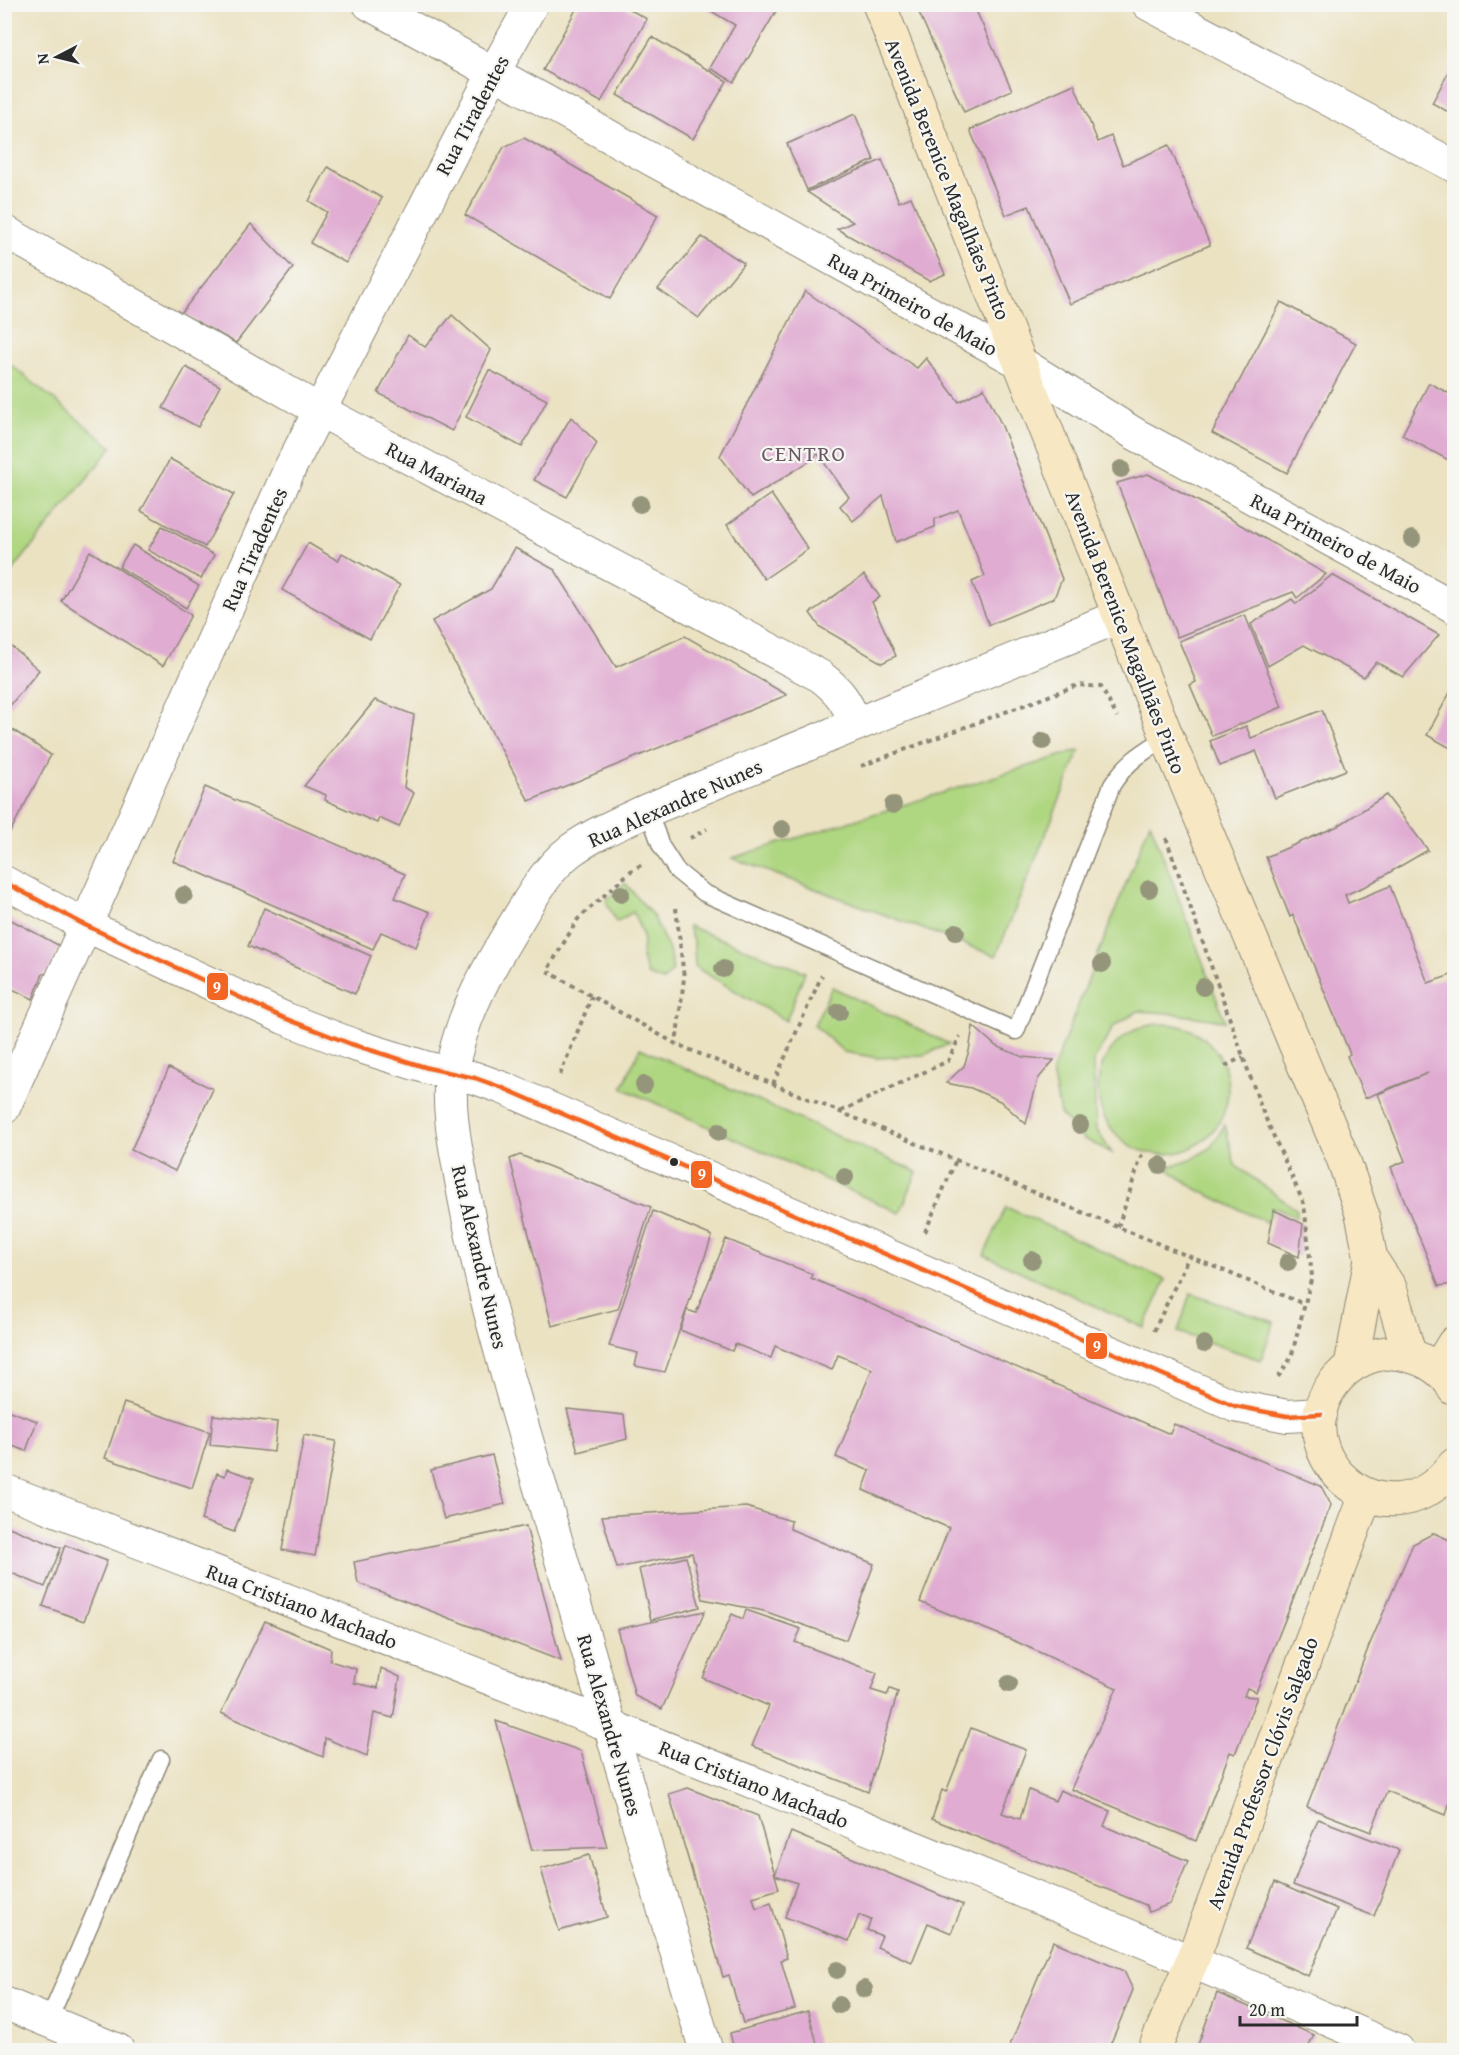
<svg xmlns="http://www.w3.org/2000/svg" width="1459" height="2055" viewBox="0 0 1459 2055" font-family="'Gentium Book Plus',serif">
  <rect width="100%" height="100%" fill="#f6f6f2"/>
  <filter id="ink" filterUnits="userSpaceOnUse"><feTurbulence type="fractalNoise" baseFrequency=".0167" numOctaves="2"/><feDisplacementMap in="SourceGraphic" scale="12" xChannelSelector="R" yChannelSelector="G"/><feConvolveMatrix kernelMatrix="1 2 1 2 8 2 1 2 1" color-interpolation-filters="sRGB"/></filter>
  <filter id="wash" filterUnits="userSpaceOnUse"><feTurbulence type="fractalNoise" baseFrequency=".008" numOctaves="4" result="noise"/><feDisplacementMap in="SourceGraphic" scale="24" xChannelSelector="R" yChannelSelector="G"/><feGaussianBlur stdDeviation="1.35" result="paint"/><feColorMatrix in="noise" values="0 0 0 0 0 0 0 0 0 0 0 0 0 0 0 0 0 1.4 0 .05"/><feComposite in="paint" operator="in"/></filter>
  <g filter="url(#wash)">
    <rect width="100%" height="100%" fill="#ebe2c2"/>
    <!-- green -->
    <g fill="#afd680" stroke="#6d8056" stroke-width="1.5">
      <polygon points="5,360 112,447 5,580"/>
      <polygon points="1080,750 996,956 732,858"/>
      <polygon points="1150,822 1225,1021 1168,1013 1138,1011 1114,1026 1093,1062 1096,1129 1112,1153 1084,1139 1060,1114 1052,1072"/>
      <polygon points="625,883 653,916 669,950 673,970 663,981 647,975 642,958 643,936 633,912 616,922 606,901"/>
      <polygon points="688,926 805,972 786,1021 695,967 694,945"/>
      <polygon points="832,987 949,1044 924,1055 878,1058 844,1052 814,1025"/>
      <circle cx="1163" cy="1089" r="65"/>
      <polygon points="640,1048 917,1172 900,1213 622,1088"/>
      <polygon points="1225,1125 1235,1165 1297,1210 1296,1217 1273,1207 1266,1222 1196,1189 1166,1168 1191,1160 1211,1147"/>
      <polygon points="1006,1207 1166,1280 1144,1328 984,1255"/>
      <polygon points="1190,1294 1274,1322 1261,1360 1178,1332"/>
    </g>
    <g id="blocks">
      <!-- building -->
      <g fill="#e0acd2">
        <polygon points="579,4 620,4 647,19 601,102 543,70"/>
        <polygon points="699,4 773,4 778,8 734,82 710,68 735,25"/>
        <polygon points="915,4 973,4 1012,90 964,112"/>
        <polygon points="652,37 727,81 693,139 617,95"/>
        <polygon points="1454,62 1454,115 1432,103"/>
        <polygon points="1074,84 1098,142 1111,136 1123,165 1169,145 1210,245 1070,304 1029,206 1006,215 970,130"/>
        <polygon points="855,114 874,160 807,190 787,144"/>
        <polygon points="524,138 658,215 610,299 465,215 504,147"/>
        <polygon points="882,160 899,202 911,197 945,274 929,281 837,229 853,222 807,192"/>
        <polygon points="328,167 382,198 346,263 310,243 327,212 309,201"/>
        <polygon points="251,224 293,268 236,343 181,313"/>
        <polygon points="702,237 744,263 699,318 658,289"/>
        <polygon points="805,291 917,368 926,358 959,402 984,388 1002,426 1062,579 1054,598 989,625 972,582 985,576 958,510 935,519 935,527 896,542 883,496 853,521 840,506 849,497 818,454 810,461 751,498 720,456"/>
        <polygon points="1281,302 1356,343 1287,473 1212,433"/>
        <polygon points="452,315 491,350 452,431 378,393 408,335 425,347"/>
        <polygon points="186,367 220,386 198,427 163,408"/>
        <polygon points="489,370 547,400 522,447 466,417"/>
        <polygon points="1429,383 1454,396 1454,463 1402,435"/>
        <polygon points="571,417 597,443 567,497 534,480"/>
        <polygon points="170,459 234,494 205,547 141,511"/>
        <polygon points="1148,474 1220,513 1326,574 1297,598 1293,592 1177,637 1117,483"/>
        <polygon points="771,494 808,549 764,579 727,525"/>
        <polygon points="162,526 214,555 201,579 148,550"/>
        <polygon points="308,543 338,561 342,553 400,585 370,639 282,590"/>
        <polygon points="133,545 199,586 186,608 119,567"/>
        <polygon points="515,548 555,570 616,667 685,636 787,695 529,801 432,621 491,589"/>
        <polygon points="90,551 191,615 163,666 61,601"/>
        <polygon points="864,575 880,597 872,602 896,656 882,663 820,627 810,613"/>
        <polygon points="1332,575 1439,635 1403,677 1376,662 1364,677 1304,645 1268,666 1251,624 1292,599 1296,604"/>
        <polygon points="1245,615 1282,707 1212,736 1190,685 1196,682 1179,641"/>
        <polygon points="4,640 39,670 4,713"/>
        <polygon points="1454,685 1454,750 1427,735"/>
        <polygon points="375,700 414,715 404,787 414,793 399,827 379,818 377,823 325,800 326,795 304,786"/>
        <polygon points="1322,710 1346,770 1275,798 1256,751 1220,766 1210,741 1246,726 1251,738"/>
        <polygon points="4,724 51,755 10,832 4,830"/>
        <polygon points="205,787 405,874 395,898 430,912 416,947 381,932 373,949 173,861"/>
        <polygon points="1386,795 1428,850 1368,885 1345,895 1348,903 1390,886 1428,983 1454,974 1454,1280 1453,1284 1439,1286 1391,1167 1405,1161 1378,1094 1428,1073 1365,1098 1347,1056 1350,1054 1293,915 1290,917 1266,857 1338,826"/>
        <polygon points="264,908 371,956 355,994 248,946"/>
        <polygon points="4,916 60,946 48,973 43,974 33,999 4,985"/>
        <polygon points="973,1026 996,1046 1023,1057 1054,1060 1038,1079 1026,1124 1000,1101 971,1088 946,1083 964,1066 969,1051"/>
        <polygon points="169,1068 213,1089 175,1171 131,1150"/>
        <polygon points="520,1155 651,1207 618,1309 552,1326 510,1159"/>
        <polygon points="1274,1210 1303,1224 1299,1257 1268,1243"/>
        <polygon points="653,1211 712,1236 665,1372 635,1366 638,1353 609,1346"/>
        <polygon points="726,1239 812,1274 811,1278 1170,1434 1174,1424 1321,1486 1331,1505 1256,1692 1247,1688 1244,1696 1257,1697 1235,1754 1230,1752 1196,1841 1071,1789 1117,1688 1017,1642 920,1602 949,1528 863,1490 870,1471 836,1457 872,1369 838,1355 832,1370 775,1346 771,1358 735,1344 732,1351 680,1330 687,1310 696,1313"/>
        <polygon points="124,1403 210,1432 192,1488 105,1458"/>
        <polygon points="4,1409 37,1421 26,1451 4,1443"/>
        <polygon points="567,1409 624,1415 627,1439 578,1452"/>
        <polygon points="213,1415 277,1422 274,1452 210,1445"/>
        <polygon points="304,1435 336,1441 315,1556 282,1550"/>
        <polygon points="492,1455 505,1504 444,1519 431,1470"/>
        <polygon points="227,1469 254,1478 234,1532 201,1520 217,1473 225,1476"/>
        <polygon points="746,1507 791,1521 790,1529 874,1564 846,1640 764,1611 703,1599 692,1553 617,1568 602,1516"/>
        <polygon points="4,1525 61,1548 45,1587 4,1570"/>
        <polygon points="526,1526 561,1661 358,1583 354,1562"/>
        <polygon points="1434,1533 1454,1542 1454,1786 1446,1815 1387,1791 1371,1832 1307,1807 1369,1646 1413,1544"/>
        <polygon points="65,1545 107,1561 84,1621 43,1606"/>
        <polygon points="686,1557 700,1607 651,1620 639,1569"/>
        <polygon points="746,1610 801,1629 795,1642 877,1673 871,1690 887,1695 890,1689 898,1692 868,1792 752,1746 769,1706 703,1678 732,1614 743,1619"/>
        <polygon points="705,1611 662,1709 635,1696 617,1629"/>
        <polygon points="265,1621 331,1649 330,1661 356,1669 354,1683 378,1688 381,1668 400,1677 393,1718 374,1713 367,1756 325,1738 323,1757 221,1713"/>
        <polygon points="496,1721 581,1751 607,1847 532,1850"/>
        <polygon points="971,1728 1026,1750 1002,1813 1020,1819 1029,1790 1055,1801 1060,1790 1110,1811 1104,1826 1188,1861 1170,1904 1149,1912 1146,1905 932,1819 942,1790 946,1792"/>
        <polygon points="688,1788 758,1816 775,1875 791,1832 963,1905 951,1933 928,1923 912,1962 877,1947 882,1936 867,1930 871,1920 859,1915 849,1941 785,1917 797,1883 775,1875 779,1889 753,1897 756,1908 771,1903 787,1958 781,1960 795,2009 743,2023 729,1975 723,1977 669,1794"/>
        <polygon points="1318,1819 1399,1850 1374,1916 1293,1885"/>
        <polygon points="589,1855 607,1917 559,1931 541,1869"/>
        <polygon points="1275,1882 1337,1909 1308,1976 1246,1948"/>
        <polygon points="1053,1941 1124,1971 1133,1990 1108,2050 1008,2050"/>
        <polygon points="1217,1993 1314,2035 1307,2050 1196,2050"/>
        <polygon points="808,2011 819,2050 734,2050 730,2033"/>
      </g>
    </g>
  </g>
  <g filter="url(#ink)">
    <use href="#blocks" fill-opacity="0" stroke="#8b8676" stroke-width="1.5"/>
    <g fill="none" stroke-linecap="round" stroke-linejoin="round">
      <defs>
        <g id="service">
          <path d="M648 810 661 846 677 871 704 893 1016 1031 1112 785C1128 760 1142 753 1167 737"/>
          <polyline points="48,2022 161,1759"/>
        </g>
        <g id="minor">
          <polyline points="369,4 1021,363 1135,434 1454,607"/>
          <polyline points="1148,4 1454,166"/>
          <path d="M4 231 319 410 820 676C840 691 847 702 856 725"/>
          <polyline points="4,882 85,925 284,1018 351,1044 428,1068 475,1078 503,1088 1235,1406 1287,1416 1321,1414"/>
          <polyline points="4,1108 290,468 494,72 532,4"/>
          <path d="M4 1490C471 1671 939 1850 1398 2050"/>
          <polyline points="4,2003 118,2050"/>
        </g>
        <path id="tertiary" d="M706 2050C646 1850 587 1650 529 1449 502 1358 476 1266 460 1172 454 1140 447 1102 452 1070 461 1014 491 963 520 916 534 893 548 868 570 851 593 834 622 822 648 810L1120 616"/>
        <g id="secondary">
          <polyline points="879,4 1167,737 1344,1161 1362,1214 1371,1259 1390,1288 1410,1356"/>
          <polyline points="1351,1365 1371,1259"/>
          <polyline points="1438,1369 1454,1343"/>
          <path d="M1454 1389C1443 1367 1418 1355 1394 1353 1377 1352 1357 1360 1344 1372 1267 1443 1384 1558 1454 1465"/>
          <polyline points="1154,2050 1192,1961 1366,1495"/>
        </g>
      </defs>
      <!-- service casing -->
      <use href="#service" stroke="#8b8676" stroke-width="19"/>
      <!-- minor casing -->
      <use href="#minor" stroke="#8b8676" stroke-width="34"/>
      <!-- tertiary casing -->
      <use href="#tertiary" stroke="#8b8676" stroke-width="35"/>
      <!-- secondary casing -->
      <use href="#secondary" stroke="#8b8676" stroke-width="35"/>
      <!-- path -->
      <g stroke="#8b8676" stroke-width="4" stroke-dasharray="4.5 4.5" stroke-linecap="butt">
        <polyline points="861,766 1078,685 1101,687 1117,717"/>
        <polyline points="690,838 707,829"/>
        <polyline points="1166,838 1262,1110 1304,1204 1312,1276 1291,1358 1278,1377"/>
        <polyline points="641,865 631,871 578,919 547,971 676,1044 1304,1304"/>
        <polyline points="676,908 684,978 676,1044"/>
        <polyline points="1225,1066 1243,1057"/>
        <polyline points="560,1075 592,996"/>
        <polyline points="773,1084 822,975"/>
        <polyline points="841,1111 948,1061 960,1036"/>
        <polyline points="1118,1227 1143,1151"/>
        <polyline points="925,1232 956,1160"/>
        <polyline points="1154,1331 1189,1256"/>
      </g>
      <!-- service -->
      <use href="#service" stroke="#fff" stroke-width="16"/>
      <!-- minor -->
      <use href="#minor" stroke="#fff" stroke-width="32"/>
      <!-- tertiary -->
      <use href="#tertiary" stroke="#fff" stroke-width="33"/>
      <!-- secondary -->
      <use href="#secondary" stroke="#f7e8c3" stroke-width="33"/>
      <defs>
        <polyline id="bus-1" points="4,882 85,925 284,1018 351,1044 428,1068 475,1078 503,1088 1235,1406 1287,1416 1321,1414"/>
      </defs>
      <!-- bus-1 casing -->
      <use href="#bus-1" stroke="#f6f6f2" stroke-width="9"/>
      <!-- bus-1 -->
      <use href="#bus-1" stroke="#f26522" stroke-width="4.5"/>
    </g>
    <!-- trees -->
    <g fill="#94957a">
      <circle cx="1121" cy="469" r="9"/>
      <circle cx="640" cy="504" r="9"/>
      <circle cx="1412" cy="539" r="9"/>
      <circle cx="1043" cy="741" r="9"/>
      <circle cx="893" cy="805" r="9"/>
      <circle cx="782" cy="829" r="9"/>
      <circle cx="1149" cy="889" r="9"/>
      <circle cx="621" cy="894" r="9"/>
      <circle cx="184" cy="895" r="9"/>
      <circle cx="956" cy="932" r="9"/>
      <circle cx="1102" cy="964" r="9"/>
      <circle cx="723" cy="969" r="9"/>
      <circle cx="1203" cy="987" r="9"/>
      <circle cx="839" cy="1012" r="9"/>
      <circle cx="644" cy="1085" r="9"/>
      <circle cx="1080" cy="1125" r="9"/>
      <circle cx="719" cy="1132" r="9"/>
      <circle cx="1160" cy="1165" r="9"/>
      <circle cx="845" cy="1177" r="9"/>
      <circle cx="1032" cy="1260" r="9"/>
      <circle cx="1288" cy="1262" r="9"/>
      <circle cx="1204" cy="1344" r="9"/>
      <circle cx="1009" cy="1684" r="9"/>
      <circle cx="837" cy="1970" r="9"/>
      <circle cx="864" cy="1989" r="9"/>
      <circle cx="839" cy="2005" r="9"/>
    </g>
  </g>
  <!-- markers -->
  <circle fill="#2b2b2b" stroke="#f6f6f2" stroke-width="2" cx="674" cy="1162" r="5"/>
  <g text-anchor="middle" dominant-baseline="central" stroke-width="4.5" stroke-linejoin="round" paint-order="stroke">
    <!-- street labels -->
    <g font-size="21" fill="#2b2b2b" stroke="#f6f6f2">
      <text transform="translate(472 115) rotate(-62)">Rua Tiradentes</text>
      <text transform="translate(948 179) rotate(68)">Avenida Berenice Magalhães Pinto</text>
      <text transform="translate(913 304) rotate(29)">Rua Primeiro de Maio</text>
      <text transform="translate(437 473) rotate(28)">Rua Mariana</text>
      <text transform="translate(1336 543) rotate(28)">Rua Primeiro de Maio</text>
      <text transform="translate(254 549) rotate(-66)">Rua Tiradentes</text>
      <text transform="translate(1126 632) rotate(69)">Avenida Berenice Magalhães Pinto</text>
      <text transform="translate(675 803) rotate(-24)">Rua Alexandre Nunes</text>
      <text transform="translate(480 1257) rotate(77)">Rua Alexandre Nunes</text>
      <text transform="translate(302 1606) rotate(21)">Rua Cristiano Machado</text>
      <text transform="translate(610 1725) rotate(74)">Rua Alexandre Nunes</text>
      <text transform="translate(1262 1773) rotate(-70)">Avenida Professor Clóvis Salgado</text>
      <text transform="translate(754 1784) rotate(22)">Rua Cristiano Machado</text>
    </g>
    <!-- neighbourhood labels -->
    <g font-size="22" letter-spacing="1.5" fill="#6a5865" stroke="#f6f6f2">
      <text x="804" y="453">CENTRO</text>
    </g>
  </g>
  <g stroke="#f6f6f2" stroke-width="2">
    <rect x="206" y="972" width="23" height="29" rx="6" fill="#f26522"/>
    <rect x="690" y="1160" width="23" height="29" rx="6" fill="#f26522"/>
    <rect x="1085" y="1332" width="23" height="28" rx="6" fill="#f26522"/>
  </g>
  <g font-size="16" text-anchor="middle" font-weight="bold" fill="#fff">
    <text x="217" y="993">9</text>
    <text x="702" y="1180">9</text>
    <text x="1097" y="1352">9</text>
  </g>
  <!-- margin -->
  <rect width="1459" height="2055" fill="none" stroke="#f6f6f2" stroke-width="24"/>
  <!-- north arrow -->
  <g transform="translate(57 57) rotate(263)" stroke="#f6f6f2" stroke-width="4.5" paint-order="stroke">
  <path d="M0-4.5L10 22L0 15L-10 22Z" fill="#2b2b2b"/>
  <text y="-9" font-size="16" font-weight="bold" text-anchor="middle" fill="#2b2b2b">N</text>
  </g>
  <!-- scale -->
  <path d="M1240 2016v9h117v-9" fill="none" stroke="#2b2b2b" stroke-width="3"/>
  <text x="1249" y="2016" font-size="18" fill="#2b2b2b" stroke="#f6f6f2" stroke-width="4.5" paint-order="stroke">20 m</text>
</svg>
